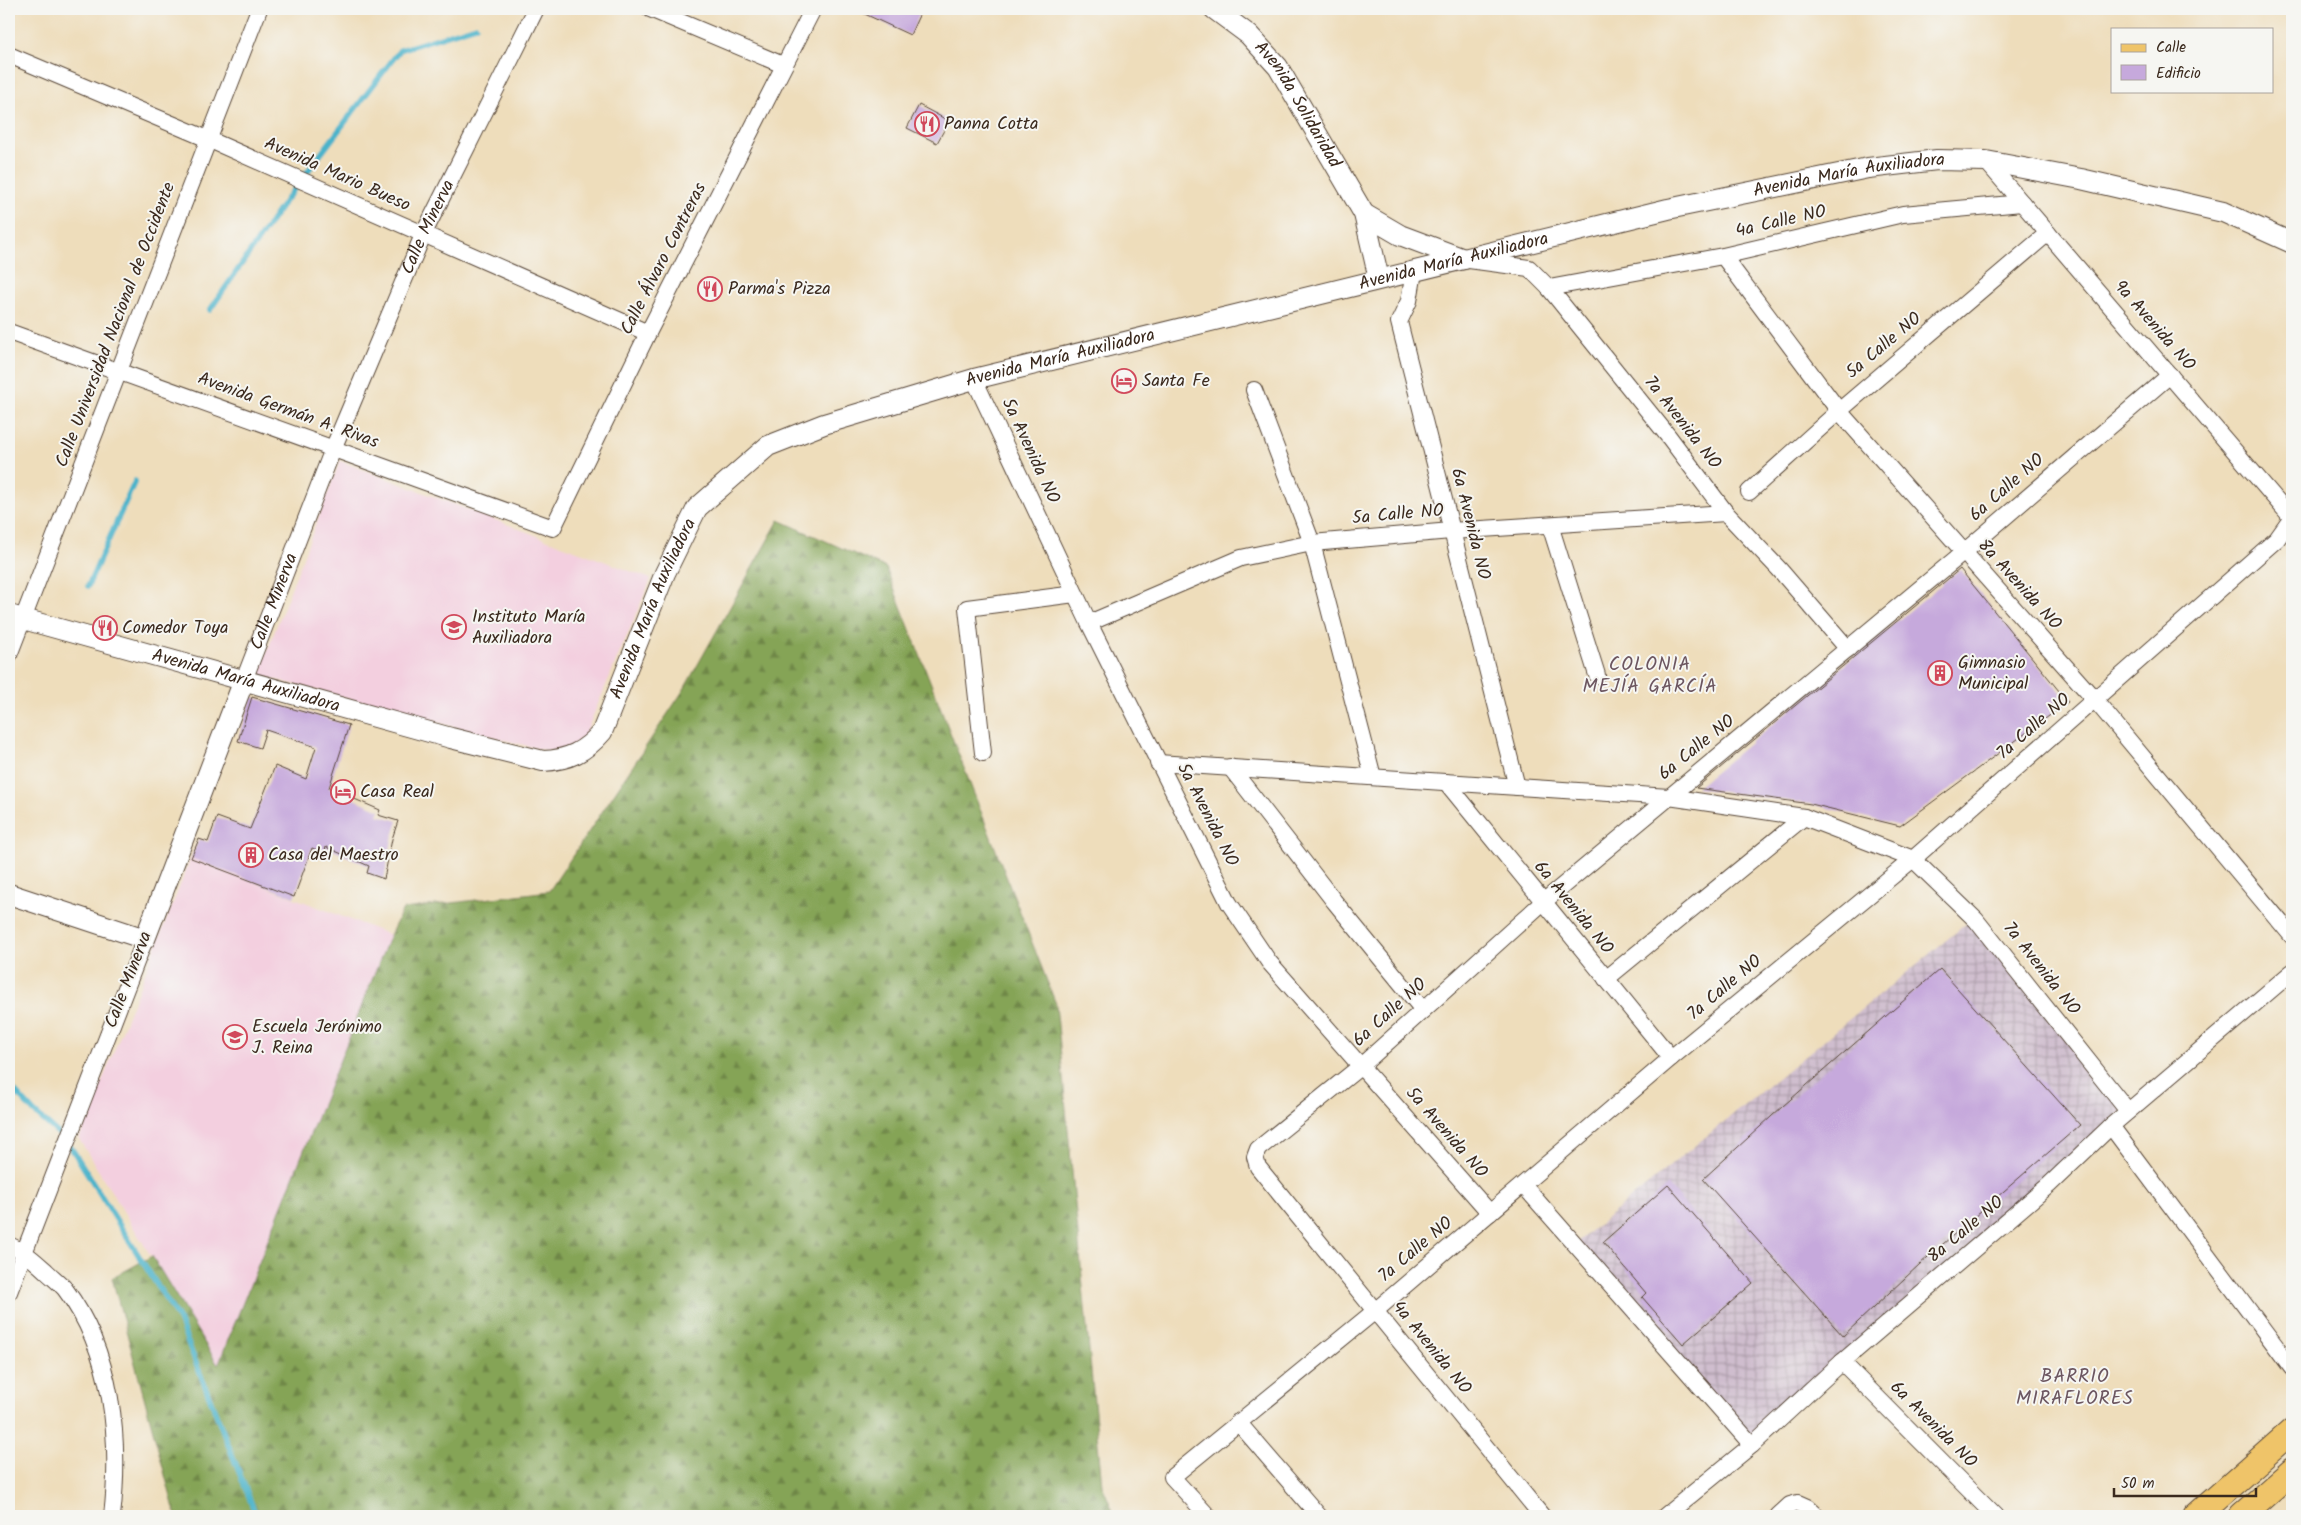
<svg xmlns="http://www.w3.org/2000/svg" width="2301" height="1525" viewBox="0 0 2301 1525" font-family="Kalam,sans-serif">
  <defs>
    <pattern id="industrial-grid" width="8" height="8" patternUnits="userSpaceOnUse" patternTransform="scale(1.25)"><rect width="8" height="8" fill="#cfbdce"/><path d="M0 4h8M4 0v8" fill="none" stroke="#a99aa7"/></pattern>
    <pattern id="forest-firs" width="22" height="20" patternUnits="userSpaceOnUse" patternTransform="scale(1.25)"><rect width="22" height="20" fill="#85a457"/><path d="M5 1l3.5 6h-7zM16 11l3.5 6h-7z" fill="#6e8647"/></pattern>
  </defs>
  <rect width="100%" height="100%" fill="#f6f6f2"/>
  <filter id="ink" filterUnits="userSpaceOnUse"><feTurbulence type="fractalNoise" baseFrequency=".02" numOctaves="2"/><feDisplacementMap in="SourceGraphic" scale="10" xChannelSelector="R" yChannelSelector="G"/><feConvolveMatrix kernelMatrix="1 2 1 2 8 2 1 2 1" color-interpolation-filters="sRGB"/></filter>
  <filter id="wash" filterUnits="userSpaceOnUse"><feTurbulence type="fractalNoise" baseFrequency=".0096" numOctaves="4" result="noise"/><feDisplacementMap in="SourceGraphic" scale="20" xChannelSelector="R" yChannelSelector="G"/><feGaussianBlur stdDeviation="1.12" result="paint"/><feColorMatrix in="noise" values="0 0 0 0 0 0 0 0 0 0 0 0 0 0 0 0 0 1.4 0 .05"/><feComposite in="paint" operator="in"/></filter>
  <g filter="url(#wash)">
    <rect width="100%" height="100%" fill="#edb"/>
    <!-- built -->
    <g fill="#f3cfdf">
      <polygon points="340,461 651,579 584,737 569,747 552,751 539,749 258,675"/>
      <polygon points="191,858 390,935 218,1365 79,1139"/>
    </g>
    <!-- industrial -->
    <polygon fill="url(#industrial-grid)" points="1972,919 2124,1110 1748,1444 1571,1247"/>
    <!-- forest -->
    <polygon fill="url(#forest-firs)" stroke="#60673a" points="779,520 886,568 1056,1004 1102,1485 1115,1516 176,1516 112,1278 152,1256 218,1365 390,935 403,909 549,891 683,691"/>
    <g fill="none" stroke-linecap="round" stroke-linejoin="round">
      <!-- stream -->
      <g stroke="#4bb3ca" stroke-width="5.5">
        <polyline points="210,310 285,201 400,50 476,26"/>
        <polyline points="88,586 135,481"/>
        <polyline points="9,1080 10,1086 34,1112 67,1141 179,1320 254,1510 259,1516"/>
      </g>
    </g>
    <g id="blocks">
      <!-- building -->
      <g fill="#c6a9dc">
        <polygon points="854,9 922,9 910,35"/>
        <polygon points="919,105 949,121 937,143 907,128"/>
        <polygon points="1960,569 2068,702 1900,826 1811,804 1696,788"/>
        <polygon points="252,697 349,725 329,788 380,810 378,815 398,821 392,839 384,879 367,873 369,866 326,847 324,853 312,848 294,897 191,858 199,839 208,842 217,817 250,829 275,766 306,779 316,747 266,730 260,748 238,741"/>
        <polygon points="1940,969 2080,1125 1920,1264 1843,1336 1703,1179 1783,1106"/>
        <polygon points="1668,1185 1753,1283 1683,1344 1642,1297 1646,1293 1603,1242"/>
      </g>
    </g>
  </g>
  <g filter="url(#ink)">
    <use href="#blocks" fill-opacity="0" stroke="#564536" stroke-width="1"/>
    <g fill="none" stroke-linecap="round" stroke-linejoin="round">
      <defs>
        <g id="minor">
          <polyline points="650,9 783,65"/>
          <polyline points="9,55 210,140 648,333"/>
          <polyline points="1986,161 2292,518"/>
          <polyline points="1723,256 1839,411 2095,700 2292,936"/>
          <polyline points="1469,260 1529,268 1549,288 1669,437 1726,513 1779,569 1848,649"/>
          <polyline points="1414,272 1409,301 1399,322 1517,787"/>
          <polyline points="1549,288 1723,256 1903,214 2022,203"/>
          <polyline points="9,332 553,528 648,333 813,9"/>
          <polyline points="974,379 1089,623 1229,903 1269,962 1490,1213"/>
          <polyline points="1254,390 1312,543 1373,777"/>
          <polyline points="1749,492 1839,411 2048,233"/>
          <polyline points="1550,525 1597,675"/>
          <polyline points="1089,623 1241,558 1312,543 1451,531 1726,513"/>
          <polyline points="9,655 259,9"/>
          <path id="s1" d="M244 680 333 449 423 235 536 9"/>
          <polyline points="983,753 967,608 1075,594"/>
          <polyline points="1158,763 1669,797 1804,817 1913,859 1976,920 2128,1111"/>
          <polyline points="1230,767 1334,901 1423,1010"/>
          <polyline points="1446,782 1671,1058"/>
          <polyline points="1606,979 1804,817"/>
          <polyline points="2111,1126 2292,1368"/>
          <polyline points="1523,1185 1752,1445"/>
          <path d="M9 1245C24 1251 34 1260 46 1271 52 1277 60 1283 65 1289 113 1352 121 1440 112 1516"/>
          <polyline points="9,1292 145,939"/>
          <polyline points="1842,1362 1995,1516"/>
          <polyline points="1238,1422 1319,1516"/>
          <polyline points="1208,1516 1172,1477 1375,1311 1671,1058 1913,859 2277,539 2292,518"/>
          <polyline points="1542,1516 1258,1167 1255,1157 1258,1149 1361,1066 1542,903 1964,552 2170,375"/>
          <polyline points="1665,1516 1752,1445 1842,1362 2049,1185 2111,1126 2292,972"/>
          <polyline points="1778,1516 1790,1505 1798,1503 1807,1507 1817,1516"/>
        </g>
        <g id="tertiary">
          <path id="s2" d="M1214 9 1249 35 1278 67 1364 214 1379 279"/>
          <polyline points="1364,214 1400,235 1464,259"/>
          <path id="s3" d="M9 615 451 738 543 761C568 760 585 752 602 732L665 573 697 508 768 446 824 424 974 379 1668 209 1868 168 1937 160 1986 161 2081 179 2223 212 2292 243"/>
          <polyline points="9,894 145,939 244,680"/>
        </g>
        <g id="primary">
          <polyline points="2196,1516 2292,1431"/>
          <polyline points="2241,1516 2292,1471"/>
        </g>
      </defs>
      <!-- minor casing -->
      <use href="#minor" stroke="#564536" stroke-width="18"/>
      <!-- tertiary casing -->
      <use href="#tertiary" stroke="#564536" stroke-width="22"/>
      <!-- primary casing -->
      <use href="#primary" stroke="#564536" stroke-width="27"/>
      <!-- minor -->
      <use href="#minor" stroke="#fff" stroke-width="16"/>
      <!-- tertiary -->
      <use href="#tertiary" stroke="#fff" stroke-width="20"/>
      <!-- primary -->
      <use href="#primary" stroke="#efc469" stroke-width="25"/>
    </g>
  </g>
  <!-- icons -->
  <defs>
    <symbol id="restaurant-ring" viewBox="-11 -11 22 22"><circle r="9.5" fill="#f6f6f2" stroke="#d1495b" stroke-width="1.5"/><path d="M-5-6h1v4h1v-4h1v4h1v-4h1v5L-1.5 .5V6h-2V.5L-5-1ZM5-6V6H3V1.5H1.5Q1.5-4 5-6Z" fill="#d1495b"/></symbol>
    <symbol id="hotel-ring" viewBox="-11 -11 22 22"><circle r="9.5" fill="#f6f6f2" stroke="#d1495b" stroke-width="1.5"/><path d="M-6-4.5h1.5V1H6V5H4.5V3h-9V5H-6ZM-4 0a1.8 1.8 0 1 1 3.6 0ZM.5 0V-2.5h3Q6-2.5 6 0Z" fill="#d1495b"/></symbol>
    <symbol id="school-ring" viewBox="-11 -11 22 22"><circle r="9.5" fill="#f6f6f2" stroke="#d1495b" stroke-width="1.5"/><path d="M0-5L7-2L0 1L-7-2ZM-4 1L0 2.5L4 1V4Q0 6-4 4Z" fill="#d1495b"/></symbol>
    <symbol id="building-ring" viewBox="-11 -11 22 22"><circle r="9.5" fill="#f6f6f2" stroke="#d1495b" stroke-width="1.5"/><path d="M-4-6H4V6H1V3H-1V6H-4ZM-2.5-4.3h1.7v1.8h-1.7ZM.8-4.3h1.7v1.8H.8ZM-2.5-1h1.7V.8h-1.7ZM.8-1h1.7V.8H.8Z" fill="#d1495b"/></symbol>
  </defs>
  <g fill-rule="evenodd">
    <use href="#restaurant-ring" x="913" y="110" width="28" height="28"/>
    <use href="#restaurant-ring" x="696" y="275" width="28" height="28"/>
    <use href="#hotel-ring" x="1110" y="367" width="28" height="28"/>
    <use href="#school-ring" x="440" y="613" width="28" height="28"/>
    <use href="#restaurant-ring" x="91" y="614" width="28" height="28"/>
    <use href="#building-ring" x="1926" y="659" width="28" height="28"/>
    <use href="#hotel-ring" x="329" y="778" width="28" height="28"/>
    <use href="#building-ring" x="237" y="841" width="28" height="28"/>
    <use href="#school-ring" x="221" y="1023" width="28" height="28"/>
  </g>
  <g text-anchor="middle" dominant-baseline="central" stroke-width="4" stroke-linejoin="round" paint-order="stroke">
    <!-- street labels -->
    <g font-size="18" fill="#3b2a1e" stroke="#f6f6f2">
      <text stroke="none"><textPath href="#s2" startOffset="129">Avenida Solidaridad</textPath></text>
      <text transform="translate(337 175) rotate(24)">Avenida Mario Bueso</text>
      <text stroke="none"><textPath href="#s3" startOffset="2075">Avenida María Auxiliadora</textPath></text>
      <text transform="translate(1781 222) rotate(-13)">4a Calle NO</text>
      <text stroke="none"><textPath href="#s1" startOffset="489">Calle Minerva</textPath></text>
      <text transform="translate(664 259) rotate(-63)">Calle Álvaro Contreras</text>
      <text stroke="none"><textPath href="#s3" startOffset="1670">Avenida María Auxiliadora</textPath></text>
      <text transform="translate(116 325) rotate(-69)">Calle Universidad Nacional de Occidente</text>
      <text transform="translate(2154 326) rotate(49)">9a Avenida NO</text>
      <text transform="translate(1884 346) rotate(-40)">5a Calle NO</text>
      <text stroke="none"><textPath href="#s3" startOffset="1265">Avenida María Auxiliadora</textPath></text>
      <text transform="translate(288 411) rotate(20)">Avenida Germán A. Rivas</text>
      <text transform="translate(1682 423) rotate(52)">7a Avenida NO</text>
      <text transform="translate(1030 451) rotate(65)">5a Avenida NO</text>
      <text transform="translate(2007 488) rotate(-41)">6a Calle NO</text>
      <text transform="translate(1398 515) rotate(-5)">5a Calle NO</text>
      <text transform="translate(1470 524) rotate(76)">6a Avenida NO</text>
      <text transform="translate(2019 585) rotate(48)">8a Avenida NO</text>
      <text stroke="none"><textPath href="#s1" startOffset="84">Calle Minerva</textPath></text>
      <text stroke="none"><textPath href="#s3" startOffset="755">Avenida María Auxiliadora</textPath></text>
      <text stroke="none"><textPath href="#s3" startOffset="246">Avenida María Auxiliadora</textPath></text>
      <text transform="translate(2034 727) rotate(-41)">7a Calle NO</text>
      <text transform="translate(1697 748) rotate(-39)">6a Calle NO</text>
      <text transform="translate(1207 815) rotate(63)">5a Avenida NO</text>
      <text transform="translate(1573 908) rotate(51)">6a Avenida NO</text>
      <text transform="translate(2041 969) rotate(52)">7a Avenida NO</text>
      <text transform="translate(129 980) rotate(-69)">Calle Minerva</text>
      <text transform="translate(1725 988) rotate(-40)">7a Calle NO</text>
      <text transform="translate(1390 1013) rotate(-42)">6a Calle NO</text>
      <text transform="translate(1446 1133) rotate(49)">5a Avenida NO</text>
      <text transform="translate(1966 1230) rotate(-40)">8a Calle NO</text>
      <text transform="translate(1416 1250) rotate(-40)">7a Calle NO</text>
      <text transform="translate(1431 1348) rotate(51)">4a Avenida NO</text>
      <text transform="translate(1933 1425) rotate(45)">6a Avenida NO</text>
    </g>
    <!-- poi labels -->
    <g font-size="18" fill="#3b2a1e" stroke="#f6f6f2" text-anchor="start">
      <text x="944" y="124">Panna Cotta</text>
      <text x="728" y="289">Parma's Pizza</text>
      <text x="1142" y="381">Santa Fe</text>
      <text x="472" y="617">Instituto María<tspan x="472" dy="21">Auxiliadora</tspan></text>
      <text x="122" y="628">Comedor Toya</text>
      <text x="1958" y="663">Gimnasio<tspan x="1958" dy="21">Municipal</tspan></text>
      <text x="360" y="792">Casa Real</text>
      <text x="268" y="855">Casa del Maestro</text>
      <text x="252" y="1027">Escuela Jerónimo<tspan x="252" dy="21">J. Reina</tspan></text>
    </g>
    <!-- neighbourhood labels -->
    <g font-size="19" letter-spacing="1" fill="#6c5660" stroke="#f6f6f2">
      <text x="1650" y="665">COLONIA<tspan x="1650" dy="22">MEJÍA GARCÍA</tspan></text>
      <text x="2075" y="1377">BARRIO<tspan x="2075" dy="22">MIRAFLORES</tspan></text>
    </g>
  </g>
  <!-- margin -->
  <rect width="2301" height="1525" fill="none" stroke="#f6f6f2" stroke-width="30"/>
  <!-- legend -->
  <rect x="2111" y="28" width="162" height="65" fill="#f6f6f2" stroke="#aba49d"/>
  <rect x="2121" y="44" width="25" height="8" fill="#efc469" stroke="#aba49d"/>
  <text x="2156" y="52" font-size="15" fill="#3b2a1e">Calle</text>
  <rect x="2121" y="65" width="25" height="15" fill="#c6a9dc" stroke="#aba49d"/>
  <text x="2156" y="78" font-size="15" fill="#3b2a1e">Edificio</text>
  <!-- scale -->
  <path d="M2114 1488v8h142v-8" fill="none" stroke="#3b2a1e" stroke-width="2.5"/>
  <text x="2121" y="1488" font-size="15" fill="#3b2a1e" stroke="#f6f6f2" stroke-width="4" paint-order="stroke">50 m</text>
</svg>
